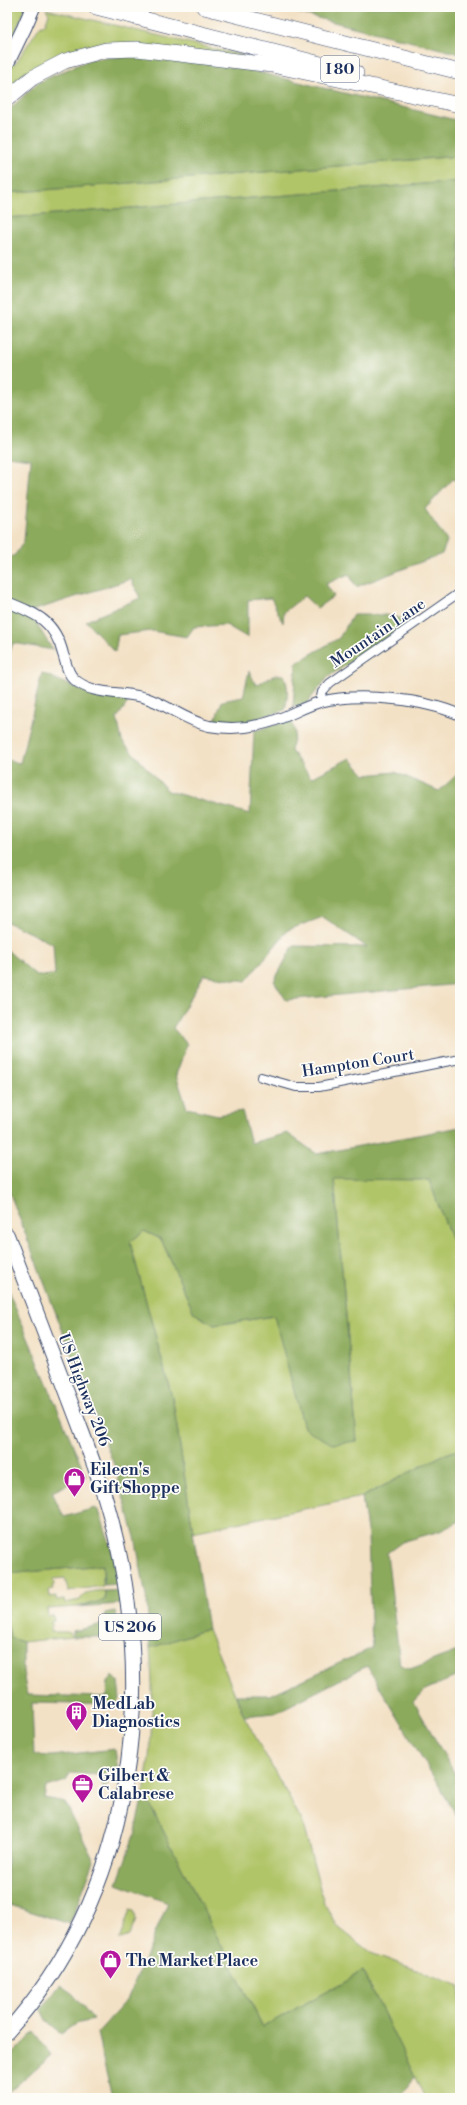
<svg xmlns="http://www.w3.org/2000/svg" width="467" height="2105" viewBox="0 0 467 2105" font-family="'Libre Bodoni',serif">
  <rect width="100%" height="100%" fill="#fdfcf7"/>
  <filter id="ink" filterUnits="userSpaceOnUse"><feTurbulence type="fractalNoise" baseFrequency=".025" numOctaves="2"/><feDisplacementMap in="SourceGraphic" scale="8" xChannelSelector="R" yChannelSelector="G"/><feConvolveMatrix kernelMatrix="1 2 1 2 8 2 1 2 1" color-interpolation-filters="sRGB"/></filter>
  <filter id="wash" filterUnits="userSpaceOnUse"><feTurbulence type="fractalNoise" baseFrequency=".012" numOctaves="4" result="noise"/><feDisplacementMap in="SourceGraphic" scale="16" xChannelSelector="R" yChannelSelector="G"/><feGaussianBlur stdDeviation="0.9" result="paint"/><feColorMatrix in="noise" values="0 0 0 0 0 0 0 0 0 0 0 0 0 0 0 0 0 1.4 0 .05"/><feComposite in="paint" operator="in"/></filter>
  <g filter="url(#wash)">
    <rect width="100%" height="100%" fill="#f3e1c5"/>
    <!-- green -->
    <g fill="#b0c468" stroke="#667a63">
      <polygon points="7,7 26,7 7,50"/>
      <polygon points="46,9 266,61 111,45 7,94 7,73 12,63 15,64 40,26 45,24 49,14"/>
      <polygon points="460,156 460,181 7,218 7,193"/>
      <polygon points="334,1178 429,1180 452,1241 460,1250 460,1449 443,1455 362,1497 193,1532 173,1401 130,1242 144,1231 161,1239 194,1313 214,1325 275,1316 304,1428 357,1441"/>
      <path d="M103 1565V1586L68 1591 65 1578 53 1579 54 1585 52 1586 54 1589 49 1590 50 1597 56 1596V1600L64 1599 65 1603 80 1600C85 1591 95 1590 105 1591V1600L78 1607 47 1609 48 1616 53 1615 54 1620 51 1621V1632H68L73 1637 23 1642 11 1638 7 1624V1574Z"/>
      <path d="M208 1629 244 1716 302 1821 324 1903 338 1927 371 1953 460 1986V2098H425L363 1971 263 2027 145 1795H143C153 1747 154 1697 150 1648Z"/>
      <polygon points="130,1910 134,1911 136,1919 129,1936 119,1940"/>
    </g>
    <!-- forest -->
    <g fill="#8caa5c" stroke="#546c5d">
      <polygon points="274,7 441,7 460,11 460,54"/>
      <polygon points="145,55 245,69 460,121 460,156 7,193 7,112 37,83 91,59"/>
      <polygon points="460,181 460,484 453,479 425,509 447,541 442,554 356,587 349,574 326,584 334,596 317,608 304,596 284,612 283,623 271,598 248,600 248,638 226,625 194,627 187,637 152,631 118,635 115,652 86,621 140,598 131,579 29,612 53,650 13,643 7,661 7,558 15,555 24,541 31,459 7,456 7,218"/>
      <polygon points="353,615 386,615 412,621 328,677 307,703 293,707 296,663 339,638"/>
      <path d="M249 671 256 685 275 675H284C289 687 288 697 285 710L249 721 214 723 222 701 243 697Z"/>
      <polygon points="42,673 92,695 131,698 117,718 122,741 168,791 250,814 254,731 291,720 295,732 291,751 311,778 350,758 365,775 395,772 439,791 460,772 460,984 286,1000 274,981 293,946 367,947 323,917 288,930 246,981 204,975 173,1028 187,1044 176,1075 187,1108 218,1115 242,1111 251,1143 287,1133 317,1154 460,1127 460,1250 452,1241 429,1180 334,1179 357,1441 332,1444 304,1428 274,1316 214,1325 194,1313 161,1239 144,1231 130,1242 173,1401 208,1629 150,1648 147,1602 135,1537 114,1465 7,1186 7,950 37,976 55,975 53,944 7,922 7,760 20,763"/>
      <polygon points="7,1288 86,1476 52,1492 64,1517 95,1508 99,1511 117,1564 119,1584 104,1585 103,1565 7,1574"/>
      <polygon points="460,1449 460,1521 440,1531 402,1542 387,1553 400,1665 410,1669 460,1650 460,1675 425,1690 414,1702 460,1783 460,1821 367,1666 275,1713 244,1716 236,1695 270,1695 372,1648 368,1537 362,1497 443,1455"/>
      <polygon points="120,1590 120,1604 78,1607 105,1600 105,1591"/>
      <polygon points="115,1611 119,1626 117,1637 73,1637 73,1631 103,1624 105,1613"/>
      <polygon points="7,1624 11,1638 23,1642 23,1671 27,1695 107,1697 108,1682 113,1675 118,1682 120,1699 117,1705 32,1703 34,1755 52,1756 115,1749 118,1771 104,1789 99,1775 70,1773 66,1781 46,1787 44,1798 65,1802 94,1861 70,1924 7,1904"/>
      <polygon points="143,1795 145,1795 263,2027 363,1971 415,2077 398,2098 112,2098 97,2033 127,2000 168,1903 117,1884 134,1835"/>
      <polygon points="60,1985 73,1994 94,2020 75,2024 61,2034 47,2022 41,2010"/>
      <polygon points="34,2032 51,2055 7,2094 7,2059"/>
    </g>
  </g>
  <g filter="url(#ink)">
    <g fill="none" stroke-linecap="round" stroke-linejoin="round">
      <defs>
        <g id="minor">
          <polyline points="320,702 322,692 330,683 460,592"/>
          <polyline points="261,1077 296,1087 319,1087 460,1059"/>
        </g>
        <path id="tertiary" d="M7 602C37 614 55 621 63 654 66 662 67 673 74 679 92 696 123 691 146 698 168 705 186 721 209 726 233 730 259 727 281 718 294 713 306 706 320 702 359 692 424 699 460 715"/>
        <g id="trunk">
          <polyline points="7,63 24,28 33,7"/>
          <path d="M7 1235C28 1291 50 1347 71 1403 85 1440 100 1477 110 1515 158 1694 134 1891 7 2032"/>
        </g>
        <g id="motorway">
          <polyline points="96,7 356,73"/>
          <polyline points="204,7 460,72"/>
          <polyline points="7,99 32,78 65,61 106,50 137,49 272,65 460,105"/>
        </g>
      </defs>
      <!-- minor casing -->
      <use href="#minor" stroke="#3b4a6d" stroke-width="10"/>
      <!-- tertiary casing -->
      <use href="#tertiary" stroke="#3b4a6d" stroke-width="12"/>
      <!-- trunk casing -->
      <use href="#trunk" stroke="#3b4a6d" stroke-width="16"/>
      <!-- motorway casing -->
      <use href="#motorway" stroke="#3b4a6d" stroke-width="16"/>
      <!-- minor -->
      <use href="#minor" stroke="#fff" stroke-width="8"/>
      <!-- tertiary -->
      <use href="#tertiary" stroke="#fff" stroke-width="10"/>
      <!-- trunk -->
      <use href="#trunk" stroke="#fff" stroke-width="14"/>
      <!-- motorway -->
      <use href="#motorway" stroke="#fff" stroke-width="15"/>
    </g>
  </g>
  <!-- icons -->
  <defs>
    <symbol id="shop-pin" viewBox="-11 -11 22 30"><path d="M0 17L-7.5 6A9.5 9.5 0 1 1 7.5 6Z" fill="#b5179e" stroke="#fdfcf7"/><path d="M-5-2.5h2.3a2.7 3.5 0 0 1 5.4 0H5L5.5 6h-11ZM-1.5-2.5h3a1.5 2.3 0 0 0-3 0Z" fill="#fff"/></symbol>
    <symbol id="building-pin" viewBox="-11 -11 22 30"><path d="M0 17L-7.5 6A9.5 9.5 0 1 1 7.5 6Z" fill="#b5179e" stroke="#fdfcf7"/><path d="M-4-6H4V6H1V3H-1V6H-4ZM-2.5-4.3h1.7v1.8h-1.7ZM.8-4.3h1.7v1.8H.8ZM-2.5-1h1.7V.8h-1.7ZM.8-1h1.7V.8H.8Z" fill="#fff"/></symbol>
    <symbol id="office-pin" viewBox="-11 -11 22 30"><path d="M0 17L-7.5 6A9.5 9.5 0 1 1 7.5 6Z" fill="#b5179e" stroke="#fdfcf7"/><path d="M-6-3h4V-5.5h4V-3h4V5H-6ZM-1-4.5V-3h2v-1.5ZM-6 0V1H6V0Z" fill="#fff"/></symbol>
  </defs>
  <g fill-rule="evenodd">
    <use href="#shop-pin" x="62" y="1466" width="25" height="34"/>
    <use href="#building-pin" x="64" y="1700" width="25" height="34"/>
    <use href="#office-pin" x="70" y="1772" width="25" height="34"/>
    <use href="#shop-pin" x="98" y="1948" width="25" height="34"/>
  </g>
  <g text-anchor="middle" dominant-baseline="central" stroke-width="3.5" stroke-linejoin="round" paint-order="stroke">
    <!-- shield labels -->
    <g fill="#fdfcf7" stroke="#5f6c8c" stroke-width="1">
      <rect x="321" y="56" width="38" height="26" rx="3"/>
      <rect x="99" y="1614" width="62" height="26" rx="3"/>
    </g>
    <g font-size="15" font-weight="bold" fill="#1b2f5e">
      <text x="340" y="69">I 80</text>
      <text x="130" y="1627">US 206</text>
    </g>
    <!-- street labels -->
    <g font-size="16" fill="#1b2f5e" stroke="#fdfcf7">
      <text transform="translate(378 633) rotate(-34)">Mountain Lane</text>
      <text transform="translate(358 1063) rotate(-9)">Hampton Court</text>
      <text transform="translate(84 1390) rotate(69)">US Highway 206</text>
    </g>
    <!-- poi labels -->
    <g font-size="16" font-weight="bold" fill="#1b2f5e" stroke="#fdfcf7" text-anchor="start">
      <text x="90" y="1470">Eileen's<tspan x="90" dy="18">Gift Shoppe</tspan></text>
      <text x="92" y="1704">MedLab<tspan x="92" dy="18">Diagnostics</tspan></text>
      <text x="98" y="1776">Gilbert &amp;<tspan x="98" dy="18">Calabrese</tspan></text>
      <text x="126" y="1961">The Market Place</text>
    </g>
  </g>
  <!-- margin -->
  <rect width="467" height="2105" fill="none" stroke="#fdfcf7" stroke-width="24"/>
</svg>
